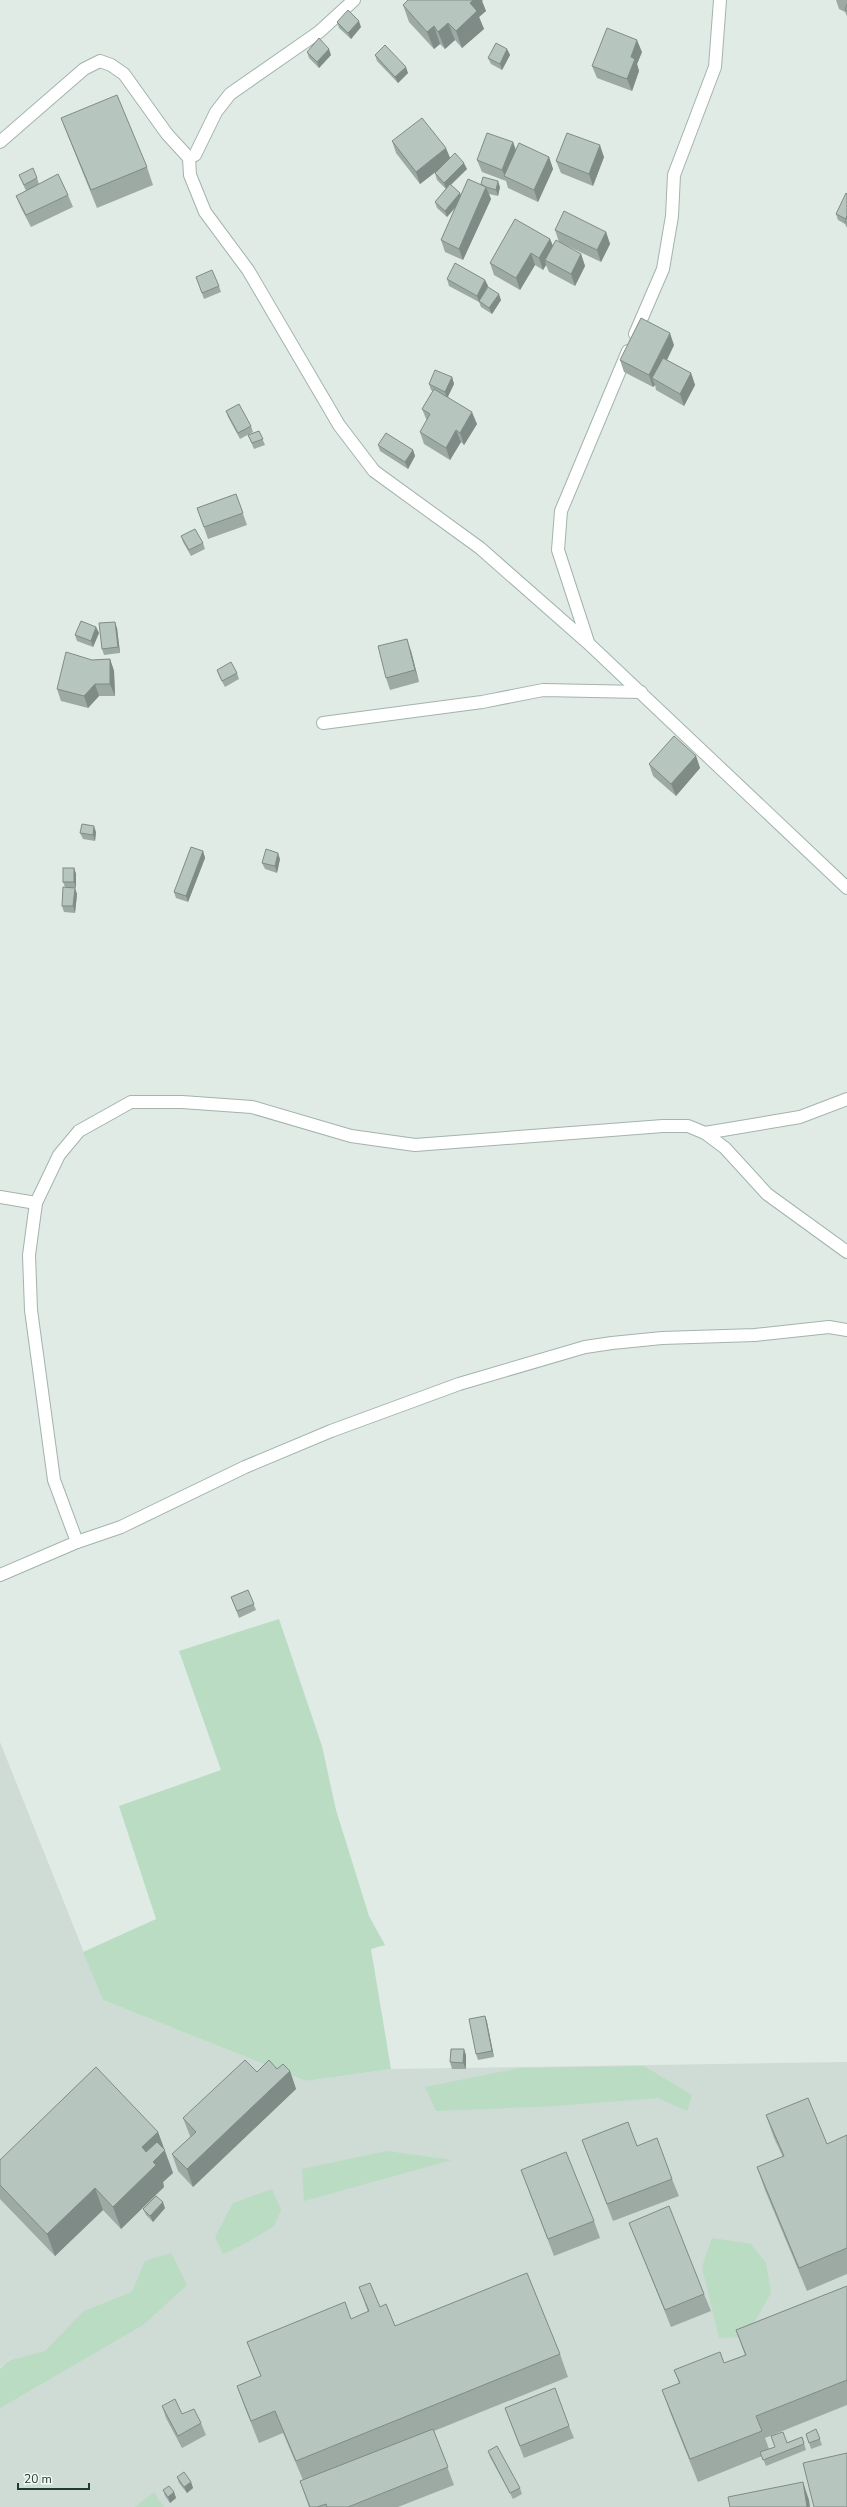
<svg xmlns="http://www.w3.org/2000/svg" width="847" height="2507" viewBox="0 0 847 2507" font-family="'Nunito Sans',sans-serif">
  <rect width="100%" height="100%" fill="#e0ebe6"/>
  <!-- built -->
  <polygon fill="#cfdbd5" points="0,1742 103,2000 306,2081 391,2069 847,2062 847,2507 0,2507 0,2369 19,2350 0,2368"/>
  <!-- green -->
  <g fill="#b9dcc2">
    <polygon points="279,1619 322,1746 336,1810 369,1916 385,1945 371,1949 391,2069 306,2081 103,2000 83,1952 156,1919 119,1806 221,1770 179,1651"/>
    <polygon points="644,2066 692,2095 687,2111 658,2098 556,2106 436,2111 425,2087 520,2068"/>
    <polygon points="387,2151 452,2160 304,2201 302,2169"/>
    <polygon points="272,2189 281,2210 274,2226 248,2242 223,2254 215,2237 233,2203"/>
    <polygon points="712,2238 751,2244 766,2263 771,2293 746,2337 719,2338 702,2267"/>
    <polygon points="171,2253 187,2285 143,2325 0,2408 0,2369 8,2361 45,2351 84,2311 132,2292 145,2261"/>
    <polygon points="154,2492 164,2507 135,2507"/>
  </g>
  <g fill="none" stroke-linecap="round" stroke-linejoin="round">
    <defs>
      <g id="minor">
        <polyline points="0,142 84,69 100,61 111,65 124,74 167,134 189,158 190,175 205,212 248,270 339,425 374,471 480,548 588,643 847,888"/>
        <polyline points="189,158 195,155 216,112 230,94 319,32 354,0"/>
        <polyline points="635,334 663,269 672,216 674,175 715,67 720,0"/>
        <polyline points="588,642 558,550 561,511 628,351"/>
        <polyline points="323,723 482,702 543,690 641,692"/>
        <polyline points="705,1133 800,1117 847,1099"/>
        <polyline points="0,1197 36,1203"/>
        <polyline points="77,1542 54,1480 31,1310 29,1255 36,1203 59,1155 79,1131 131,1102 182,1102 252,1107 351,1136 415,1145 663,1126 688,1126 705,1133 725,1148 767,1194 847,1252"/>
        <polyline points="0,1575 77,1542 121,1527 245,1467 331,1431 459,1384 585,1347 612,1343 662,1338 755,1335 829,1327 847,1330"/>
      </g>
    </defs>
    <!-- minor casing -->
    <use href="#minor" stroke="#a3b3ad" stroke-width="14"/>
    <!-- minor -->
    <use href="#minor" stroke="#fff" stroke-width="12"/>
  </g>
  <!-- wall -->
  <g fill="#9daaa4">
    <polygon points="836,0 847,0 847,16 845,12 839,9"/>
    <polygon points="482,1 486,11 479,17 484,29 462,48 455,40 445,49 440,44 434,49 409,22 403,5"/>
    <polygon points="337,22 361,27 351,39 339,28"/>
    <polygon points="507,49 510,55 502,70 491,64 488,58"/>
    <polygon points="307,52 331,55 319,68 309,58"/>
    <polygon points="642,52 637,64 639,71 632,91 597,78 592,66"/>
    <polygon points="375,55 408,73 398,83 377,61"/>
    <polygon points="61,118 147,167 153,185 97,208 68,136"/>
    <polygon points="392,141 450,158 467,169 451,185 461,195 481,184 500,187 498,196 489,194 491,199 463,260 445,252 441,240 456,207 447,217 437,208 435,202 446,189 437,180 435,173 438,170 420,184 396,153"/>
    <polygon points="513,142 516,150 549,157 553,169 538,202 508,188 506,181 482,172 477,160"/>
    <polygon points="604,157 593,186 561,173 556,161"/>
    <polygon points="19,175 37,178 39,184 68,195 73,207 31,227 21,208 16,196 26,191"/>
    <polygon points="847,194 847,228 845,224 838,220 836,214"/>
    <polygon points="555,230 606,232 610,244 601,262 559,242"/>
    <polygon points="550,239 553,246 581,254 585,266 575,286 549,272 546,265 543,270 535,265 520,290 494,275 490,263"/>
    <polygon points="196,277 219,286 221,292 204,299"/>
    <polygon points="447,279 485,280 488,286 483,294 501,300 492,314 481,307 479,302 449,286"/>
    <polygon points="674,345 667,360 691,373 695,385 684,406 656,390 655,385 653,387 624,372 620,360"/>
    <polygon points="452,377 454,384 448,397 477,424 464,445 461,442 450,460 424,444 420,432 427,421 422,409 433,391 431,390 429,384"/>
    <polygon points="226,411 251,426 253,432 240,439 228,417"/>
    <polygon points="259,431 265,445 254,449 248,435"/>
    <polygon points="378,445 413,450 415,456 408,469 380,451"/>
    <polygon points="236,494 247,525 208,539 197,508"/>
    <polygon points="181,536 203,543 205,549 191,556 183,542"/>
    <polygon points="96,627 99,633 93,647 77,641 75,635"/>
    <polygon points="117,628 120,653 104,655 102,649"/>
    <polygon points="411,651 419,682 390,690 386,678"/>
    <polygon points="110,659 114,671 115,696 99,696 88,708 61,701 57,689 92,660"/>
    <polygon points="217,670 237,673 239,679 225,687 219,676"/>
    <polygon points="696,756 700,768 676,796 653,776 649,764"/>
    <polygon points="96,832 95,841 83,839 80,833"/>
    <polygon points="203,851 205,858 188,902 176,898 174,892"/>
    <polygon points="280,859 277,873 265,869 262,863"/>
    <polygon points="74,868 76,874 76,888 74,888 77,894 75,913 64,912 62,906 65,887 63,882"/>
    <polygon points="248,1590 256,1610 239,1618 231,1597"/>
    <polygon points="485,2016 487,2022 494,2057 478,2060 476,2054"/>
    <polygon points="466,2055 466,2069 452,2069 450,2062"/>
    <polygon points="290,2071 296,2089 193,2187 178,2171 172,2154 190,2137 190,2136 183,2118 257,2072"/>
    <polygon points="766,2115 827,2144 847,2135 847,2274 807,2291 765,2190 757,2167 783,2157 774,2138"/>
    <polygon points="158,2132 173,2173 163,2182 164,2187 121,2229 103,2210 55,2256 0,2199 0,2160"/>
    <polygon points="582,2140 637,2146 672,2179 679,2196 613,2221"/>
    <polygon points="521,2170 594,2221 600,2238 554,2256"/>
    <polygon points="165,2208 153,2222 146,2215 143,2209"/>
    <polygon points="629,2223 704,2294 711,2311 671,2327 636,2240"/>
    <polygon points="847,2286 847,2405 765,2438 769,2449 802,2437 806,2450 766,2466 762,2456 698,2482 670,2412 662,2390 679,2383 674,2370 724,2363 745,2355 736,2330"/>
    <polygon points="359,2287 380,2307 395,2326 560,2354 568,2377 434,2431 454,2485 398,2507 309,2507 300,2481 303,2480 283,2433 259,2443 245,2408 237,2386 261,2377 247,2342 351,2319 368,2312"/>
    <polygon points="162,2406 201,2423 206,2435 182,2448 166,2418"/>
    <polygon points="505,2408 569,2426 574,2438 524,2458"/>
    <polygon points="816,2429 822,2445 811,2449 806,2434"/>
    <polygon points="488,2451 520,2488 522,2494 513,2499 490,2457"/>
    <polygon points="177,2477 191,2482 193,2488 187,2493 179,2483"/>
    <polygon points="163,2490 174,2492 176,2498 170,2503 165,2496"/>
  </g>
  <!-- shaded-wall -->
  <g fill="#7f8b86">
    <polygon points="473,0 483,0 482,1 486,11 479,17 484,29 462,48 456,31 470,3"/>
    <polygon points="359,21 361,27 351,39 348,33"/>
    <polygon points="448,23 455,40 445,49 438,32"/>
    <polygon points="434,26 440,44 434,49 427,32"/>
    <polygon points="637,40 642,52 637,64 639,71 632,91 627,79 631,57"/>
    <polygon points="329,49 331,55 319,68 317,62"/>
    <polygon points="507,49 510,55 502,70 500,64"/>
    <polygon points="406,67 408,73 398,83 395,77"/>
    <polygon points="513,142 517,154 505,176 502,170"/>
    <polygon points="600,145 604,157 593,186 589,174"/>
    <polygon points="446,148 451,160 420,184 416,172"/>
    <polygon points="549,157 553,169 538,202 534,190"/>
    <polygon points="464,163 467,169 446,189 444,183"/>
    <polygon points="498,181 500,187 498,196 496,190"/>
    <polygon points="486,187 491,199 463,260 459,249"/>
    <polygon points="460,193 462,199 447,217 445,211"/>
    <polygon points="606,232 610,244 601,262 597,250"/>
    <polygon points="550,239 555,251 545,260 546,265 543,270 539,258"/>
    <polygon points="531,253 535,265 520,290 516,278"/>
    <polygon points="581,254 585,266 575,286 571,274"/>
    <polygon points="485,280 488,286 479,302 477,296"/>
    <polygon points="499,294 501,300 492,314 489,308"/>
    <polygon points="670,333 674,345 657,381 652,378 655,385 653,387 649,375"/>
    <polygon points="691,373 695,385 684,406 680,394"/>
    <polygon points="452,377 454,384 447,398 445,392"/>
    <polygon points="472,412 477,424 464,445 460,433"/>
    <polygon points="456,430 461,442 450,460 446,448"/>
    <polygon points="413,450 415,456 408,469 405,462"/>
    <polygon points="115,622 117,628 120,653 118,647"/>
    <polygon points="96,627 99,633 93,647 91,641"/>
    <polygon points="407,639 411,651 419,682 415,670"/>
    <polygon points="110,659 114,671 115,696 110,684"/>
    <polygon points="95,684 99,696 88,708 84,696"/>
    <polygon points="696,756 700,768 676,796 671,784"/>
    <polygon points="94,826 96,832 95,841 93,835"/>
    <polygon points="203,851 205,858 188,902 186,896"/>
    <polygon points="278,853 280,859 277,873 275,866"/>
    <polygon points="74,868 76,874 76,888 74,882"/>
    <polygon points="75,888 77,894 75,913 73,906"/>
    <polygon points="485,2016 487,2022 494,2057 492,2051"/>
    <polygon points="464,2049 466,2055 466,2069 463,2063"/>
    <polygon points="290,2071 296,2089 193,2187 187,2169"/>
    <polygon points="158,2132 173,2173 163,2182 164,2187 121,2229 113,2207 142,2147"/>
    <polygon points="95,2188 103,2210 55,2256 47,2234"/>
    <polygon points="163,2202 165,2208 153,2222 150,2216"/>
    <polygon points="191,2482 193,2488 187,2493 184,2487"/>
    <polygon points="803,2482 809,2500 810,2507 807,2507"/>
    <polygon points="174,2492 176,2498 170,2503 168,2497"/>
  </g>
  <!-- building -->
  <g fill="#b6c6bf" stroke="#7f8b86">
    <polygon points="408,0 473,0 470,3 477,11 456,31 448,23 438,32 434,26 427,32 403,5"/>
    <polygon points="847,4 847,11 845,10"/>
    <polygon points="348,10 359,21 348,33 337,22"/>
    <polygon points="607,28 637,40 631,57 635,59 627,79 592,66"/>
    <polygon points="319,38 329,49 317,62 307,52"/>
    <polygon points="496,43 507,49 500,64 488,58"/>
    <polygon points="385,45 406,67 395,77 375,55"/>
    <polygon points="117,95 147,167 91,190 61,118"/>
    <polygon points="422,118 446,148 416,172 392,141"/>
    <polygon points="487,133 513,142 502,170 477,160"/>
    <polygon points="567,133 600,145 589,174 556,161"/>
    <polygon points="519,143 549,157 534,190 504,176"/>
    <polygon points="455,153 464,163 444,183 435,173"/>
    <polygon points="33,168 37,178 24,185 19,175"/>
    <polygon points="58,174 68,195 26,215 16,196"/>
    <polygon points="483,177 498,181 496,190 486,187 481,184"/>
    <polygon points="468,179 486,187 459,249 441,240"/>
    <polygon points="450,184 460,193 445,211 435,202"/>
    <polygon points="846,193 847,194 847,216 846,219 836,214"/>
    <polygon points="564,211 606,232 597,250 555,230"/>
    <polygon points="847,216 847,223 845,222"/>
    <polygon points="515,219 550,239 539,258 531,253 516,278 490,263"/>
    <polygon points="556,240 581,254 571,274 545,260"/>
    <polygon points="455,263 485,280 477,296 447,279"/>
    <polygon points="212,270 219,286 202,293 196,277"/>
    <polygon points="488,287 499,294 489,308 479,301"/>
    <polygon points="641,318 670,333 649,375 620,360"/>
    <polygon points="663,358 691,373 680,394 652,378"/>
    <polygon points="435,370 452,377 445,392 429,384"/>
    <polygon points="434,389 472,412 460,433 456,430 446,448 420,432 430,414 422,409"/>
    <polygon points="239,404 251,426 238,433 226,411"/>
    <polygon points="259,431 263,439 252,443 248,435"/>
    <polygon points="386,433 413,450 405,462 378,445"/>
    <polygon points="236,494 243,513 204,527 197,508"/>
    <polygon points="195,529 203,543 189,550 181,536"/>
    <polygon points="81,621 96,627 91,641 75,635"/>
    <polygon points="115,622 118,647 102,649 99,623"/>
    <polygon points="407,639 415,670 386,678 378,646"/>
    <polygon points="66,652 92,660 110,659 110,684 95,684 84,696 57,689"/>
    <polygon points="231,662 237,673 222,681 217,670"/>
    <polygon points="674,736 696,756 671,784 649,764"/>
    <polygon points="82,824 94,826 93,835 80,833"/>
    <polygon points="191,847 203,851 186,896 174,892"/>
    <polygon points="266,849 278,853 275,866 262,863"/>
    <rect x="63" y="868" width="11" height="14"/>
    <polygon points="63,887 75,888 73,906 62,906"/>
    <polygon points="248,1590 254,1604 237,1611 231,1597"/>
    <polygon points="485,2016 492,2051 476,2054 469,2019"/>
    <polygon points="451,2049 464,2049 463,2063 450,2062"/>
    <polygon points="245,2060 257,2072 269,2060 277,2069 283,2064 290,2071 187,2169 172,2154 196,2132 183,2118"/>
    <polygon points="96,2067 158,2132 142,2147 146,2152 157,2142 165,2150 153,2162 156,2165 113,2207 95,2188 47,2234 0,2185 0,2160"/>
    <polygon points="808,2098 827,2144 847,2135 847,2248 799,2268 757,2167 784,2156 766,2115"/>
    <polygon points="628,2122 637,2146 657,2138 672,2179 607,2204 582,2140"/>
    <polygon points="566,2152 594,2221 548,2239 521,2170"/>
    <polygon points="156,2196 163,2202 150,2216 143,2209"/>
    <polygon points="669,2206 704,2294 665,2310 629,2223"/>
    <polygon points="527,2273 560,2354 296,2461 275,2411 251,2421 237,2386 261,2376 247,2342 345,2302 351,2319 369,2311 359,2287 370,2283 380,2307 386,2304 395,2326"/>
    <polygon points="847,2286 847,2380 756,2416 762,2431 690,2459 662,2390 680,2383 674,2370 720,2352 724,2363 746,2355 736,2330"/>
    <polygon points="555,2388 569,2426 520,2446 505,2408"/>
    <polygon points="175,2399 182,2414 194,2409 201,2423 178,2436 162,2406"/>
    <polygon points="433,2429 448,2467 348,2507 327,2507 326,2504 317,2507 310,2507 300,2481"/>
    <polygon points="816,2429 820,2439 809,2443 806,2434"/>
    <polygon points="783,2432 787,2443 802,2437 804,2444 763,2460 760,2452 775,2447 771,2436"/>
    <polygon points="497,2446 520,2488 510,2493 488,2451"/>
    <polygon points="847,2453 847,2507 814,2507 803,2463"/>
    <polygon points="184,2472 191,2482 184,2487 177,2477"/>
    <polygon points="803,2482 807,2507 730,2507 728,2497"/>
    <polygon points="169,2486 174,2492 168,2497 163,2490"/>
  </g>
  <!-- scale -->
  <path d="M18 2483v6h71v-6" fill="none" stroke="#213b34" stroke-width="2"/>
  <text x="24" y="2483" font-size="12" fill="#213b34" stroke="#f1f8f4" stroke-width="3" paint-order="stroke">20 m</text>
</svg>
